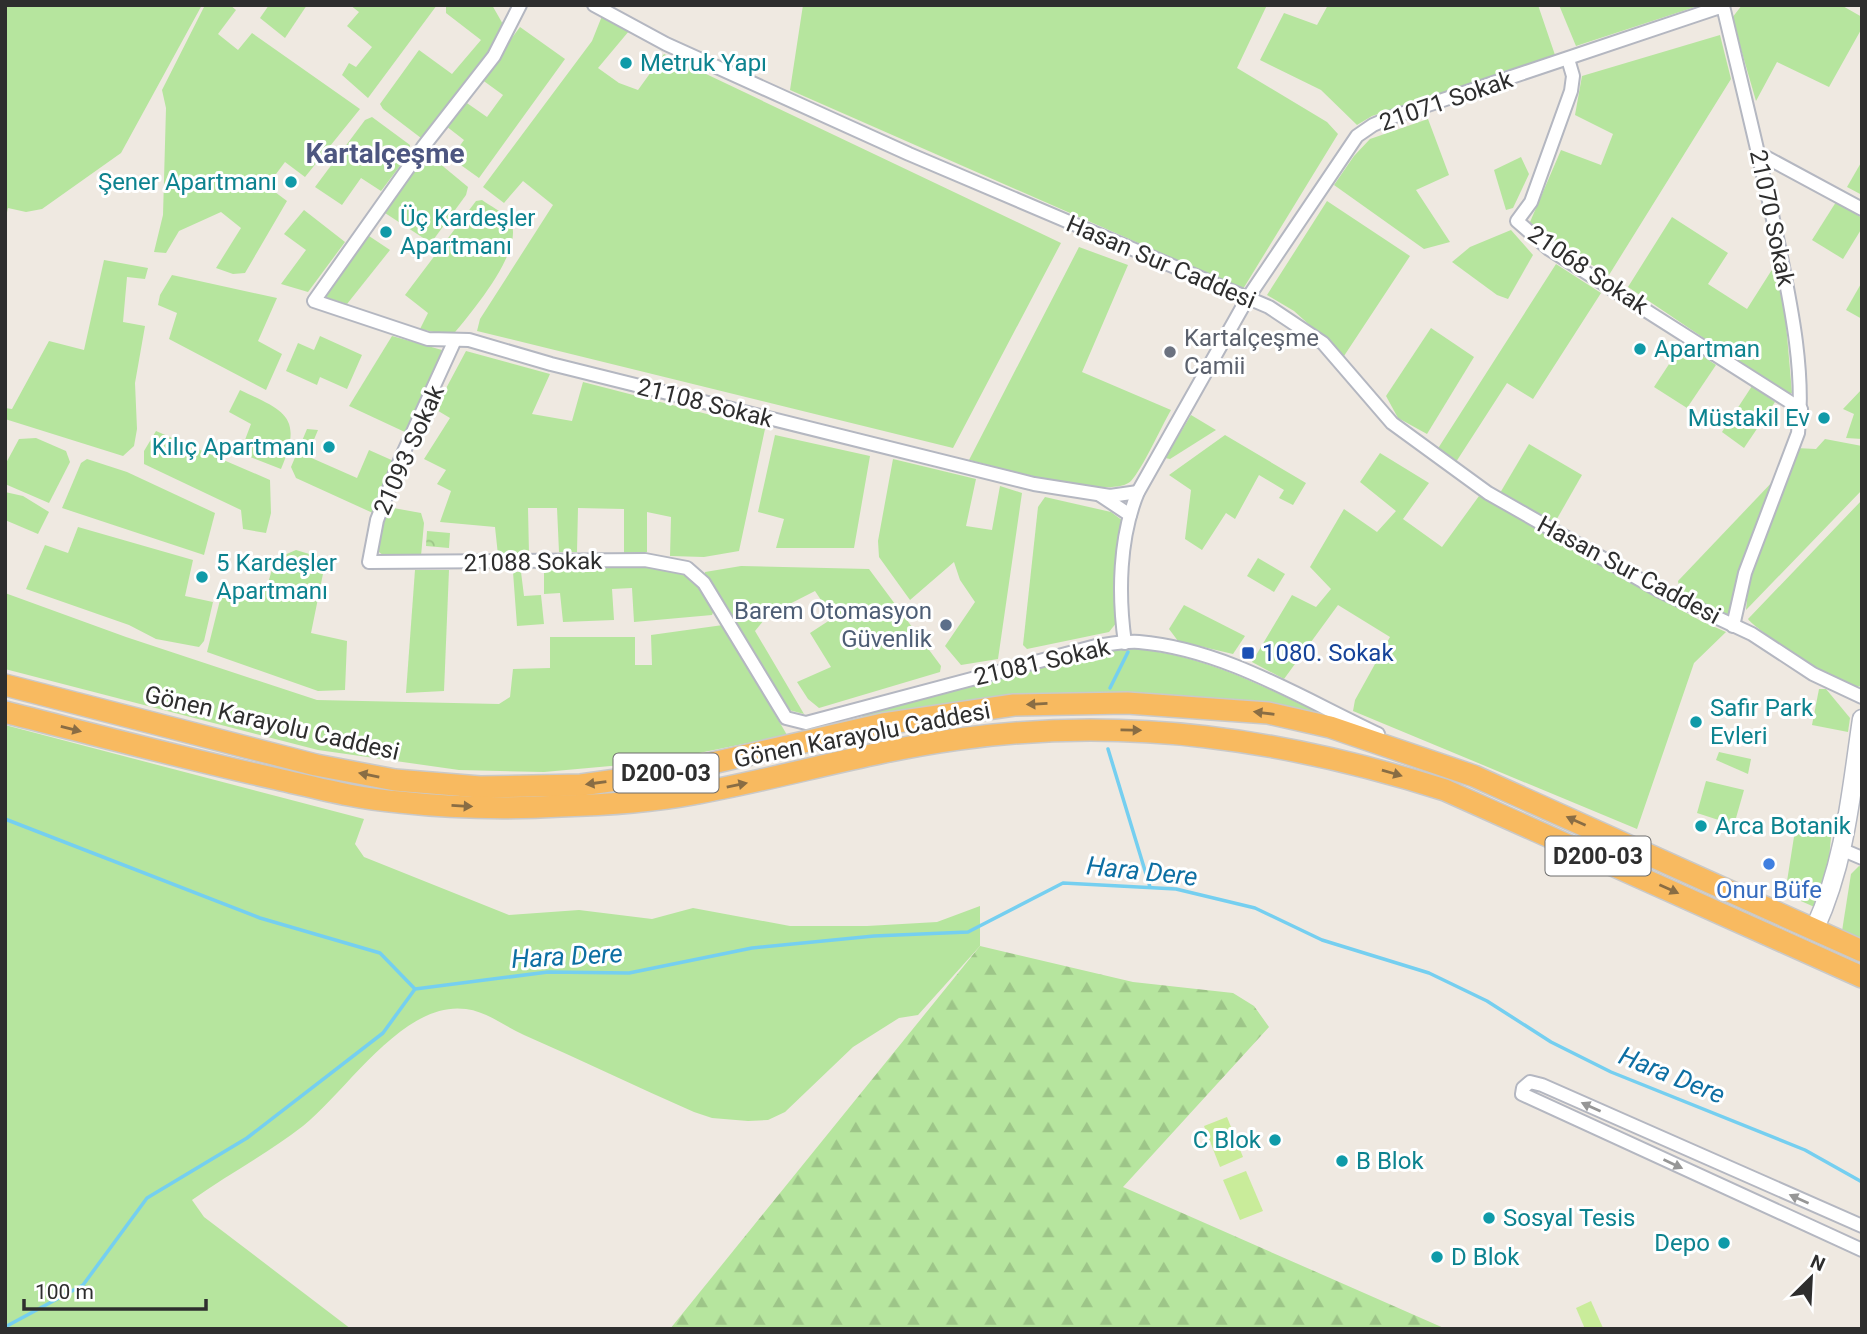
<svg xmlns="http://www.w3.org/2000/svg" width="1867" height="1334" viewBox="0 0 1867 1334" font-family="Roboto,sans-serif">
  <defs>
    <pattern id="forest-firs" width="22" height="20" patternUnits="userSpaceOnUse" patternTransform="scale(1.75)"><rect width="22" height="20" fill="#b6e59e"/><path d="M5 1l3.5 6h-7zM16 11l3.5 6h-7z" fill="#9dc588"/></pattern>
    <pattern id="park-crowns" width="20" height="18" patternUnits="userSpaceOnUse" patternTransform="scale(1.75)"><rect width="20" height="18" fill="#b6e59e"/><path d="M2 6a3 3 0 1 1 6 0M12 15a3 3 0 1 1 6 0" fill="none" stroke="#9dc588"/></pattern>
  </defs>
  <rect width="100%" height="100%" fill="#efe9e1"/>
  <!-- grass -->
  <g fill="#b6e59e">
    <polygon points="5,5 202,5 121,153 42,209 26,212 8,208 5,221"/>
    <polygon points="205,5 230,5 236,10 218,34 238,50 252,33 360,109 305,177 285,162 267,186 287,201 245,273 233,274 216,268 241,228 221,212 179,231 166,253 154,252 163,215 166,108 162,90"/>
    <polygon points="269,5 307,5 285,38 260,18"/>
    <polygon points="350,5 437,5 368,98 342,75 349,63 356,67 372,47 347,26 359,12"/>
    <polygon points="446,5 492,5 504,26 496,42 421,138 383,109 380,104 419,50 452,74 481,40 446,13"/>
    <polygon points="803,5 1267,5 1237,68 1327,122 1338,134 1243,289 790,90"/>
    <polygon points="1328,5 1538,5 1555,55 1372,116 1357,125 1321,90 1260,60 1284,13 1317,25"/>
    <polygon points="1559,5 1701,5 1576,46"/>
    <polygon points="1742,5 1841,5 1862,17 1862,28 1829,87 1777,62 1756,101 1732,18"/>
    <polygon points="602,16 629,31 598,68 619,83 638,90 664,54 1061,243 953,448 477,331 480,319 553,205 523,181 504,203 483,187 592,41"/>
    <polygon points="520,27 565,59 479,178 451,158 464,140 446,126 464,101 487,117 503,95 481,79"/>
    <polygon points="1720,35 1731,79 1609,275 1565,249 1530,222 1561,150 1601,165 1613,134 1575,115 1582,76"/>
    <polygon points="372,117 410,145 409,154 381,191 361,178 342,205 315,187 365,120"/>
    <polygon points="1428,119 1449,175 1416,190 1450,242 1424,249 1334,185 1354,156 1370,139"/>
    <polygon points="424,156 433,158 468,187 466,195 431,243 385,213"/>
    <polygon points="1521,157 1529,174 1513,208 1506,210 1494,170"/>
    <polygon points="1862,161 1862,195 1847,187"/>
    <path d="M482 200C490 206 503 212 509 219 529 246 469 315 452 336L420 329 428 313 405 295 476 201Z"/>
    <polygon points="1327,201 1410,256 1344,356 1294,311 1267,295"/>
    <polygon points="1836,202 1862,218 1862,228 1843,259 1812,240"/>
    <polygon points="304,210 345,242 308,292 281,284 306,250 284,234"/>
    <polygon points="1672,217 1728,253 1708,284 1747,309 1773,268 1784,301 1792,393 1785,393 1628,287"/>
    <polygon points="1511,230 1533,255 1508,299 1497,295 1452,262 1470,247"/>
    <polygon points="369,236 390,250 347,304 322,296"/>
    <path d="M1079 247 1128 265 1082 372 1171 410C1161 427 1143 468 1131 481 1111 501 999 467 969 460Z"/>
    <polygon points="104,260 148,268 145,279 127,277 123,322 145,326 135,383 137,429 134,446 123,456 5,419 5,408 12,409 49,341 84,350"/>
    <polygon points="1556,264 1601,293 1533,399 1507,383 1456,462 1437,450"/>
    <polygon points="172,275 277,298 258,341 282,354 266,390 169,339 177,313 158,305 160,295"/>
    <polygon points="1862,282 1862,319 1846,310"/>
    <polygon points="1431,328 1474,357 1427,434 1398,418 1386,396"/>
    <polygon points="320,336 362,355 347,389 320,377 317,385 286,371 298,343 314,350"/>
    <polygon points="392,336 442,350 431,386 407,433 349,406"/>
    <polygon points="1683,343 1716,365 1687,408 1654,387"/>
    <polygon points="466,351 550,374 532,414 572,421 583,382 765,429 739,551 704,557 670,556 671,517 647,512 647,552 624,553 624,509 578,508 577,552 559,552 557,508 528,508 529,554 498,555 495,527 440,522 451,491 437,484 446,470 424,459 450,418 435,409"/>
    <polygon points="1752,386 1775,402 1744,448 1722,432"/>
    <polygon points="1862,389 1862,439 1846,438 1854,414 1843,409"/>
    <path d="M240 390C284 411 304 416 281 469L240 453 251 424 229 412Z"/>
    <polygon points="1191,415 1216,430 1170,459 1165,458"/>
    <polygon points="307,429 318,430 307,456 357,478 369,450 396,462 375,514 296,478 291,467"/>
    <polygon points="156,431 270,480 271,513 266,533 243,529 241,510 144,464 144,451"/>
    <polygon points="775,435 870,456 854,548 776,548 784,519 758,512"/>
    <polygon points="1225,435 1306,483 1293,505 1279,498 1284,490 1259,475 1235,519 1226,513 1202,550 1185,539 1191,490 1169,475"/>
    <polygon points="36,438 66,451 70,462 49,503 5,484 5,465 19,439"/>
    <polygon points="1825,439 1862,446 1862,490 1746,610 1749,579 1796,448 1816,449"/>
    <polygon points="1529,444 1582,475 1554,524 1500,493"/>
    <polygon points="1380,453 1429,483 1403,519 1442,547 1479,496 1701,621 1726,632 1694,663 1637,829 1353,711 1355,700 1390,637 1338,605 1284,679 1252,662 1292,595 1316,607 1331,589 1310,567 1344,509 1377,532 1396,511 1360,482"/>
    <polygon points="87,459 127,472 215,513 204,555 62,508 81,463"/>
    <polygon points="893,459 976,479 966,526 992,530 1000,486 1022,493 998,659 961,665 945,646 975,602 960,580 954,562 910,600 879,557 878,541"/>
    <polygon points="1776,478 1732,615 1728,617 1680,591 1678,581"/>
    <polygon points="5,492 23,496 49,512 38,534 5,520"/>
    <polygon points="1045,497 1111,512 1123,521 1117,622 1109,632 1027,649 1023,645 1038,507"/>
    <path d="M1862 500V686C1852 688 1839 684 1830 679 1820 674 1751 625 1748 619Z"/>
    <polygon points="388,507 421,513 424,523 421,556 383,555 376,550"/>
    <polygon points="78,527 193,560 185,596 213,602 204,641 199,647 156,639 129,625 26,589 45,545 68,553"/>
    <path d="M296 550 326 559 311 633 347 641 345 690 318 691 207 652 224 584C234 597 242 599 259 598L266 590 275 559Z"/>
    <polygon points="1258,558 1285,574 1274,592 1247,576"/>
    <polygon points="741,566 869,569 941,666 940,672 819,708 808,699 797,682 831,667 810,633 833,618 815,591 768,615 755,631 804,714 785,709 751,646 705,579 705,572"/>
    <path d="M661 567C689 572 699 587 715 608L712 615 634 622 632 588 612 589 614 620 563 622 560 593 544 594V569Z"/>
    <polygon points="415,570 449,570 444,691 406,693"/>
    <polygon points="513,572 521,572 524,596 541,595 544,624 517,626"/>
    <polygon points="5,593 126,637 317,700 499,704 510,697 513,669 550,668 550,637 635,637 635,665 652,665 651,635 723,625 787,735 655,762 544,772 459,770 318,750 5,669"/>
    <polygon points="1184,605 1245,636 1233,654 1178,641 1169,629"/>
    <path d="M1121 648C1199 651 1265 687 1333 720 1228 699 1123 685 1016 696 964 701 913 711 863 718L860 713Z"/>
    <polygon points="1819,689 1826,689 1850,718 1848,732 1812,725"/>
    <path d="M5 725 364 819 355 844 364 857 509 915 579 910 652 919 693 908 790 926H867L937 922 980 906V946L918 1015 899 1018 853 1047 785 1112 768 1120 748 1121 712 1118 694 1112C637 1087 581 1060 524 1035 504 1026 488 1012 466 1009 404 1000 347 1091 303 1126 267 1154 228 1174 192 1200L204 1217 351 1329H5Z"/>
    <polygon points="1719,752 1751,759 1748,774 1716,760"/>
    <polygon points="1706,781 1744,790 1734,825 1697,813"/>
    <polygon points="1796,824 1832,826 1826,893 1819,909 1785,894"/>
    <polygon points="1859,866 1862,867 1862,940 1842,931 1851,874"/>
  </g>
  <!-- forest -->
  <polygon fill="url(#forest-firs)" points="980,946 1133,982 1233,993 1254,1006 1269,1027 1123,1187 1446,1329 670,1329"/>
  <!-- park -->
  <polygon fill="url(#park-crowns)" points="427,531 450,533 449,548 426,546"/>
  <!-- pitch -->
  <g fill="#c9ec9a">
    <polygon points="1227,1117 1243,1157 1220,1167 1204,1126"/>
    <polygon points="1246,1171 1263,1211 1240,1220 1223,1180"/>
    <polygon points="1591,1301 1603,1328 1602,1329 1585,1329 1576,1308"/>
  </g>
  <g fill="none" stroke-linecap="round" stroke-linejoin="round">
    <!-- stream -->
    <g stroke="#75cff0" stroke-width="3.5">
      <polyline points="1110,688 1128,652"/>
      <polyline points="1108,749 1150,887"/>
      <polyline points="5,819 260,918 380,953 415,989"/>
      <polyline points="5,1327 83,1285 147,1198 247,1138 383,1033 415,989 548,972 629,973 752,948 874,936 968,932 1063,883 1176,889 1255,908 1322,940 1429,973 1487,1001 1551,1042 1611,1072 1805,1150 1862,1182"/>
    </g>
    <defs>
      <g id="minor">
        <polyline points="520,5 494,56 423,147 314,301 428,339 469,340 551,364 1034,484 1110,496 1138,492"/>
        <polyline points="594,5 666,44 909,154 1269,307 1323,343 1392,423 1488,493 1660,591 1752,634 1813,674 1862,697"/>
        <polyline points="1568,59 1573,76 1571,91 1531,202 1517,221 1549,249 1801,409"/>
        <polyline points="1760,154 1862,209"/>
        <path d="M455 340 401 458 377 520 369 562 645 560 687 568 704 583 786 718 806 723 1096 646C1110 644 1125 641 1139 642 1224 649 1303 699 1378 734"/>
        <polyline points="1100,495 1130,515"/>
        <path d="M1125 643C1118 595 1119 537 1138 492L1247 299 1357 136 1373 125 1389 118 1723 6C1742 86 1762 166 1779 247 1791 306 1805 372 1798 433L1745 573 1733 626"/>
        <polyline points="1843,850 1862,858"/>
        <polyline points="1862,1226 1542,1085 1530,1082 1523,1088 1522,1094 1862,1250"/>
      </g>
      <path id="secondary" d="M1815 928C1846 860 1851 792 1862 719"/>
      <g id="trunk">
        <polyline points="5,685 316,765 395,780 480,787 581,785 673,772 883,724 1014,705 1127,703 1268,713 1330,727 1474,776 1862,951"/>
        <path d="M5 712C96 735 186 759 277 779 317 788 358 799 399 802 453 808 508 809 561 806 604 805 650 802 693 794 782 778 870 751 959 739 1128 716 1284 739 1445 790L1862 977"/>
      </g>
    </defs>
    <!-- minor casing -->
    <use href="#minor" stroke="#b4b7c1" stroke-width="16"/>
    <!-- secondary casing -->
    <use href="#secondary" stroke="#b4b7c1" stroke-width="21"/>
    <!-- trunk casing -->
    <use href="#trunk" stroke="#c9c9c9" stroke-width="24"/>
    <!-- minor -->
    <use href="#minor" stroke="#fff" stroke-width="12"/>
    <!-- secondary -->
    <use href="#secondary" stroke="#fff" stroke-width="18"/>
    <!-- trunk -->
    <use href="#trunk" stroke="#f8ba60" stroke-width="21"/>
  </g>
  <!-- one-way arrows -->
  <defs><path id="oneway-solid" d="M-6-.8H1V-3.2L6.5 0L1 3.2V.8H-6Z" transform="scale(1.75)"/></defs>
  <g fill="#896d44">
    <use href="#oneway-solid" transform="translate(1037 704) rotate(177)"/>
    <use href="#oneway-solid" transform="translate(1264 713) rotate(-173)"/>
    <use href="#oneway-solid" transform="translate(71 729) rotate(14)"/>
    <use href="#oneway-solid" transform="translate(1131 730) rotate(1)"/>
    <use href="#oneway-solid" transform="translate(1392 773) rotate(16)"/>
    <use href="#oneway-solid" transform="translate(369 775) rotate(-169)"/>
    <use href="#oneway-solid" transform="translate(596 783) rotate(172)"/>
    <use href="#oneway-solid" transform="translate(737 785) rotate(-12)"/>
    <use href="#oneway-solid" transform="translate(462 806) rotate(3)"/>
    <use href="#oneway-solid" transform="translate(1576 821) rotate(-156)"/>
    <use href="#oneway-solid" transform="translate(1669 889) rotate(24)"/>
  </g>
  <g fill="#969696">
    <use href="#oneway-solid" transform="translate(1591 1107) rotate(-156)"/>
    <use href="#oneway-solid" transform="translate(1673 1164) rotate(25)"/>
    <use href="#oneway-solid" transform="translate(1799 1199) rotate(-156)"/>
  </g>
  <!-- markers -->
  <g fill="#0f9aa8" stroke="#fff" stroke-width="2.5">
    <circle cx="626" cy="63" r="7"/>
    <circle cx="291" cy="182" r="7"/>
    <circle cx="386" cy="232" r="7"/>
    <circle cx="1640" cy="349" r="7"/>
    <circle cx="1824" cy="418" r="7"/>
    <circle cx="329" cy="447" r="7"/>
    <circle cx="202" cy="577" r="7"/>
    <circle cx="1696" cy="722" r="7"/>
    <circle cx="1701" cy="826" r="7"/>
    <circle cx="1275" cy="1140" r="7"/>
    <circle cx="1342" cy="1161" r="7"/>
    <circle cx="1489" cy="1218" r="7"/>
    <circle cx="1724" cy="1243" r="7"/>
    <circle cx="1437" cy="1257" r="7"/>
  </g>
  <circle fill="#6b7280" stroke="#fff" stroke-width="2.5" cx="1170" cy="352" r="7"/>
  <circle fill="#5c6f8a" stroke="#fff" stroke-width="2.5" cx="946" cy="625" r="7"/>
  <rect fill="#1a4fb4" stroke="#fff" stroke-width="2.5" x="1241" y="646" width="14" height="14" rx="3.5"/>
  <circle fill="#3f7fe0" stroke="#fff" stroke-width="2.5" cx="1769" cy="864" r="7"/>
  <g text-anchor="middle" dominant-baseline="central" stroke-width="6" stroke-linejoin="round" paint-order="stroke">
    <!-- shield labels -->
    <g fill="#fff" stroke="#6d6d6d" stroke-width="2">
      <rect x="613.5" y="753.5" width="105" height="39" rx="5"/>
      <rect x="1545.5" y="836.5" width="105" height="39" rx="5"/>
    </g>
    <g font-size="23" font-weight="bold" fill="#2e2e2e">
      <text x="666" y="773">D200-03</text>
      <text x="1598" y="856">D200-03</text>
    </g>
    <!-- culture labels -->
    <g font-size="24" fill="#0d838f" stroke="#fff" text-anchor="start">
      <text x="640" y="63">Metruk Yapı</text>
      <text x="277" y="182" text-anchor="end">Şener Apartmanı</text>
      <text x="400" y="218">Üç Kardeşler<tspan x="400" dy="28">Apartmanı</tspan></text>
      <text x="1654" y="349">Apartman</text>
      <text x="1810" y="418" text-anchor="end">Müstakil Ev</text>
      <text x="315" y="447" text-anchor="end">Kılıç Apartmanı</text>
      <text x="216" y="563">5 Kardeşler<tspan x="216" dy="28">Apartmanı</tspan></text>
      <text x="1710" y="708">Safir Park<tspan x="1710" dy="28">Evleri</tspan></text>
      <text x="1715" y="826">Arca Botanik</text>
      <text x="1261" y="1140" text-anchor="end">C Blok</text>
      <text x="1356" y="1161">B Blok</text>
      <text x="1503" y="1218">Sosyal Tesis</text>
      <text x="1710" y="1243" text-anchor="end">Depo</text>
      <text x="1451" y="1257">D Blok</text>
    </g>
    <!-- street labels -->
    <g font-size="24" fill="#2e2e2e" stroke="#fff">
      <text transform="translate(1446 101) rotate(-19)">21071 Sokak</text>
      <text transform="translate(1772 218) rotate(78)">21070 Sokak</text>
      <text transform="translate(1161 262) rotate(23)">Hasan Sur Caddesi</text>
      <text transform="translate(1588 270) rotate(34)">21068 Sokak</text>
      <text transform="translate(705 403) rotate(14)">21108 Sokak</text>
      <text transform="translate(409 450) rotate(-66)">21093 Sokak</text>
      <text transform="translate(533 562) rotate(-1)">21088 Sokak</text>
      <text transform="translate(1629 570) rotate(28)">Hasan Sur Caddesi</text>
      <text transform="translate(1042 662) rotate(-13)">21081 Sokak</text>
      <text transform="translate(272 723) rotate(13)">Gönen Karayolu Caddesi</text>
      <text transform="translate(862 735) rotate(-11)">Gönen Karayolu Caddesi</text>
    </g>
    <!-- worship labels -->
    <g font-size="24" fill="#5b616d" stroke="#fff" text-anchor="start">
      <text x="1184" y="338">Kartalçeşme<tspan x="1184" dy="28">Camii</tspan></text>
    </g>
    <!-- service labels -->
    <g font-size="24" fill="#4e5e75" stroke="#fff" text-anchor="end">
      <text x="932" y="611">Barem Otomasyon<tspan x="932" dy="28">Güvenlik</tspan></text>
    </g>
    <!-- transit labels -->
    <g font-size="24" fill="#164399" stroke="#fff" text-anchor="start">
      <text x="1262" y="653">1080. Sokak</text>
    </g>
    <!-- shop labels -->
    <g font-size="24" fill="#366cbe" stroke="#fff">
      <text x="1769" y="890">Onur Büfe</text>
    </g>
    <!-- water labels -->
    <g font-size="26" font-style="italic" fill="#0d6fa3" stroke="#fff">
      <text transform="translate(1142 871) rotate(6)">Hara Dere</text>
      <text transform="translate(567 956) rotate(-3)">Hara Dere</text>
      <text transform="translate(1672 1075) rotate(22)">Hara Dere</text>
    </g>
    <!-- quarter labels -->
    <g font-size="28" font-weight="bold" fill="#4d5680" stroke="#fff">
      <text x="385" y="153">Kartalçeşme</text>
    </g>
  </g>
  <!-- border -->
  <rect width="1867" height="1334" fill="none" stroke="#2e2e2e" stroke-width="14"/>
  <!-- north arrow -->
  <g transform="translate(1811 1278) rotate(24)" stroke="#ffffff" stroke-width="5" paint-order="stroke">
  <path d="M0-5L12 26L0 18L-12 26Z" fill="#2e2e2e"/>
  <text y="-10" font-size="19" font-weight="bold" text-anchor="middle" fill="#2e2e2e">N</text>
  </g>
  <!-- scale -->
  <path d="M24 1299v10h182v-10" fill="none" stroke="#2e2e2e" stroke-width="3.5"/>
  <text x="35" y="1299" font-size="21" fill="#2e2e2e" stroke="#ffffff" stroke-width="5" paint-order="stroke">100 m</text>
</svg>
